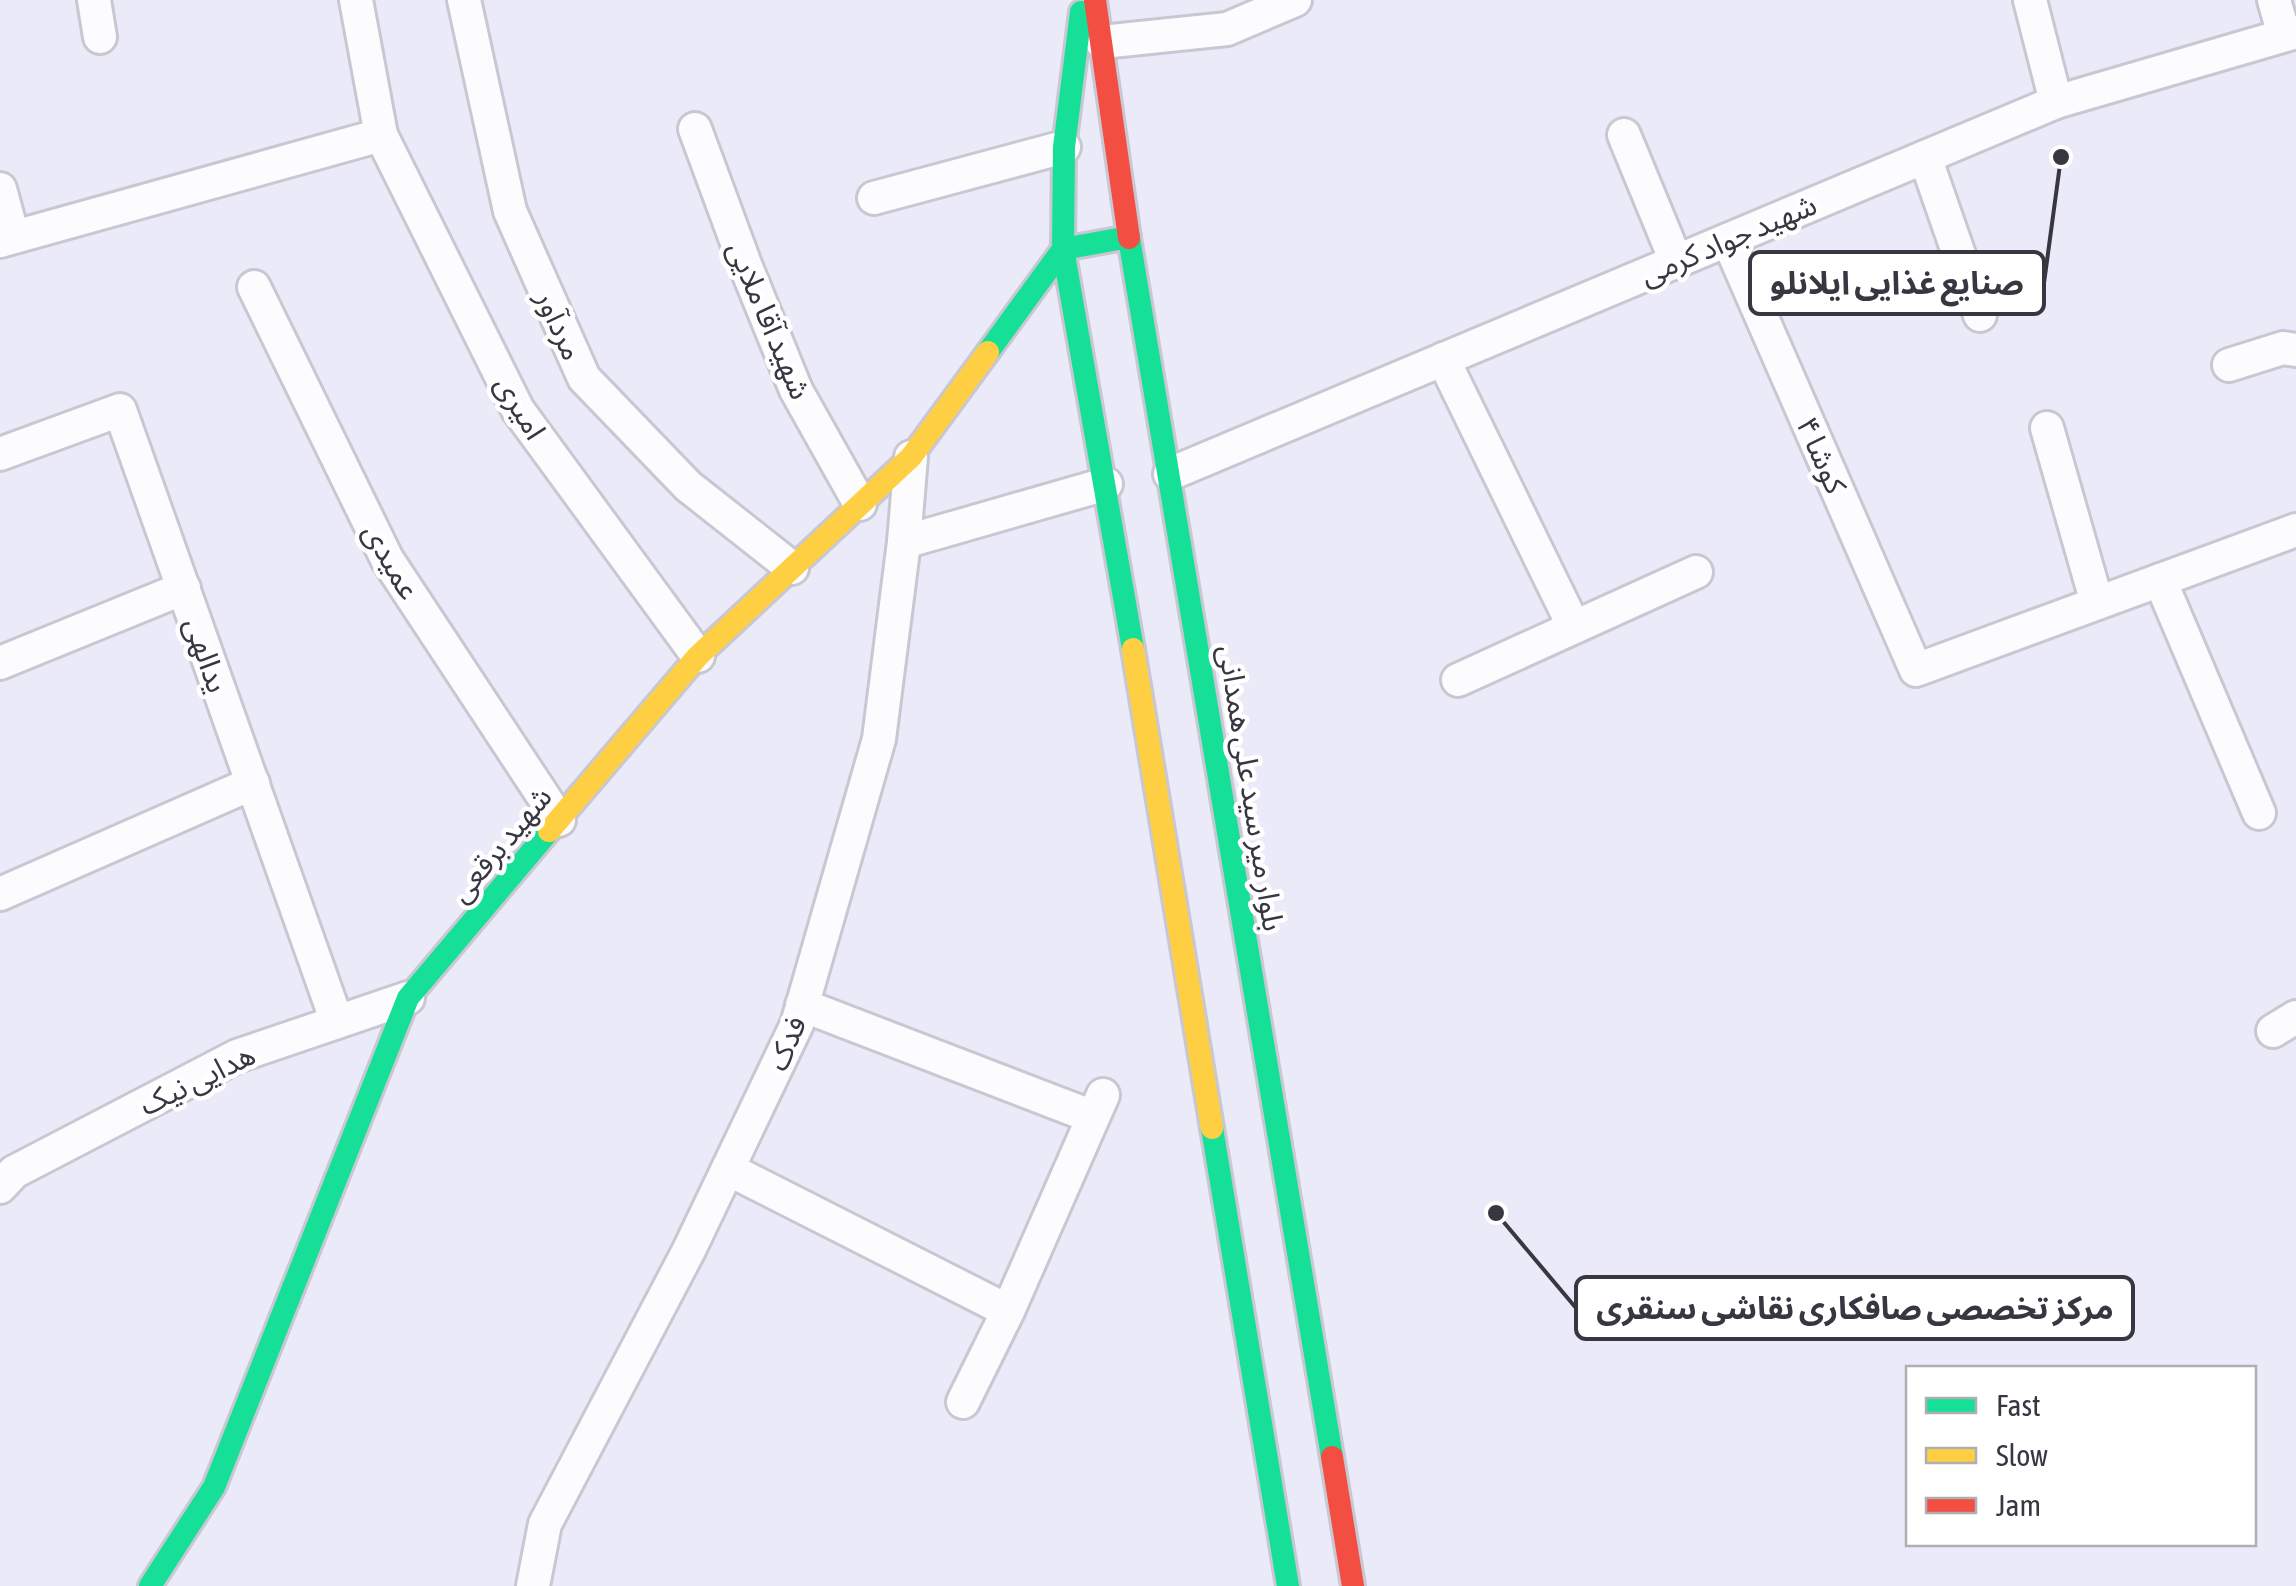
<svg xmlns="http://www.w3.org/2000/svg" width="2296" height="1586" viewBox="0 0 2296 1586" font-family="'Asap Condensed','Noto Sans Arabic',sans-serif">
  <rect width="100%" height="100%" fill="#ebeaf8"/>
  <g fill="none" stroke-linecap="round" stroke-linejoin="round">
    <defs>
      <g id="street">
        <polyline points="94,0 100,37"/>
        <polyline points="356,0 381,135 518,410 698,656"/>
        <polyline points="464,0 510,211 584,378 688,486 792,568"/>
        <polyline points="2030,0 2056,102"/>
        <polyline points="2274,0 2284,35"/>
        <polyline points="1102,42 1227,29 1295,0"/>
        <polyline points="695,129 746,267 796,390 860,504"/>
        <polyline points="1624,135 1676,261"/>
        <polyline points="1925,157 1980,315"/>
        <polyline points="0,189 13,237"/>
        <polyline points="874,198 1064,147"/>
        <polyline points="1728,240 1916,670 2296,530"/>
        <polyline points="0,241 381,135"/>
        <polyline points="254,287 387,559 559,820"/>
        <polyline points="1443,359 1574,627"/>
        <polyline points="2229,365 2283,348 2296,350"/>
        <polyline points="2047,428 2097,603"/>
        <polyline points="0,454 120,410 337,1022"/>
        <polyline points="1170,474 2056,102 2296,32"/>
        <polyline points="904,542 1106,484"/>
        <polyline points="2160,580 2259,813"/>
        <polyline points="0,663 184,588"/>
        <polyline points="1458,680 1696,572"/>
        <polyline points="0,894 253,783"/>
        <polyline points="802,1005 1093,1117"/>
        <polyline points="2273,1031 2296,1017"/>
        <polyline points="728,1169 1008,1311"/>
        <polyline points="0,1187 14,1172 237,1056 408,998"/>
        <polyline points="963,1402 1008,1311 1103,1095"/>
        <polyline points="533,1586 545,1524 689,1250 797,1024 879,739 904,542 911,457"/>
      </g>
      <g id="fast">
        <polyline points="1081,12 1064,147 1063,249 1133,649"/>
        <polyline points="1129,238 1332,1457"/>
        <polyline points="988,352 1063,249 1129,237"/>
        <polyline points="1212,1128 1288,1586"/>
        <polyline points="150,1586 214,1487 408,998 549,831"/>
      </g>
      <g id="slow">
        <polyline points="1133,649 1212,1128"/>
        <polyline points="549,831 698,656 911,457 988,352"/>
      </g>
      <g id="jam">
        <polyline points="1095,0 1129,238"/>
        <polyline points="1332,1457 1353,1586"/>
      </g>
    </defs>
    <!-- street casing -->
    <use href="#street" stroke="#c8c7d2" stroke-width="38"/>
    <!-- fast casing -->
    <use href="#fast" stroke="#c8c7d2" stroke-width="28"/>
    <!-- slow casing -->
    <use href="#slow" stroke="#c8c7d2" stroke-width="28"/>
    <!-- jam casing -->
    <use href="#jam" stroke="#c8c7d2" stroke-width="28"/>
    <!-- street -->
    <use href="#street" stroke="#fcfcfe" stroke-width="32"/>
    <!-- fast -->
    <use href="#fast" stroke="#16e098" stroke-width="22"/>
    <!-- slow -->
    <use href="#slow" stroke="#ffcf43" stroke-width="22"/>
    <!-- jam -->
    <use href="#jam" stroke="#f24e42" stroke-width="22"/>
  </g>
  <g text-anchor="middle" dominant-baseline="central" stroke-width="9" stroke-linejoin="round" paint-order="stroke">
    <!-- street labels -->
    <g font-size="30" fill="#383741" stroke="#fff">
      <text transform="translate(1728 239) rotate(-23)">شهید جواد کرمی</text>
      <text transform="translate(770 320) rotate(67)">شهید آقا ملایی</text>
      <text transform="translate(560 325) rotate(66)">مردآور</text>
      <text transform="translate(521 407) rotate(59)">امیری</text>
      <text transform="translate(1822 455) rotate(66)">کوشا ۴</text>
      <text transform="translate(392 561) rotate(60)">عمیدی</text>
      <text transform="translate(207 655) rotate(71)">یدالهی</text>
      <text transform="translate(1252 788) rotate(81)">بلوار میر سید علی همدانی</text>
      <text transform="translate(500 844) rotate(-50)">شهید برقعی</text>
      <text transform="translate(786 1043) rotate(-67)">فدک</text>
      <text transform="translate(197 1079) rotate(-26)">هدایی نیک</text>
    </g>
  </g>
  <!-- callouts -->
  <path fill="none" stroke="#383741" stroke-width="4" d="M2061 157L2044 283M1496 1213L1576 1308"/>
  <g fill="#383741" stroke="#fff" stroke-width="4">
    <circle cx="2061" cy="157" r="10"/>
    <circle cx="1496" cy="1213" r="10"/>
  </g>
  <g fill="#fff" stroke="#383741" stroke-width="4">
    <rect x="1750" y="252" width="294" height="62" rx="10"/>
    <rect x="1576" y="1277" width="557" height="62" rx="10"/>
  </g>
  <g font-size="32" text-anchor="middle" font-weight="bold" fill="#383741">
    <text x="1897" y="294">صنایع غذایی ایلانلو</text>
    <text x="1855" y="1319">مرکز تخصصی صافکاری نقاشی سنقری</text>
  </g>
  <!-- legend -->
  <rect x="1906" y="1366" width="350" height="180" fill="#ffffff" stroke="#afafb3" stroke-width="2.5"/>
  <rect x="1926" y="1398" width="50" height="15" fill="#16e098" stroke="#afafb3" stroke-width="2.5"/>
  <text x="1996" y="1416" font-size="30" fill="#383741">Fast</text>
  <rect x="1926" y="1448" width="50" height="15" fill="#ffcf43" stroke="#afafb3" stroke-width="2.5"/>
  <text x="1996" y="1466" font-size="30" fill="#383741">Slow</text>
  <rect x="1926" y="1498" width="50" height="15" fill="#f24e42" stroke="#afafb3" stroke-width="2.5"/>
  <text x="1996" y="1516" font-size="30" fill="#383741">Jam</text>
</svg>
